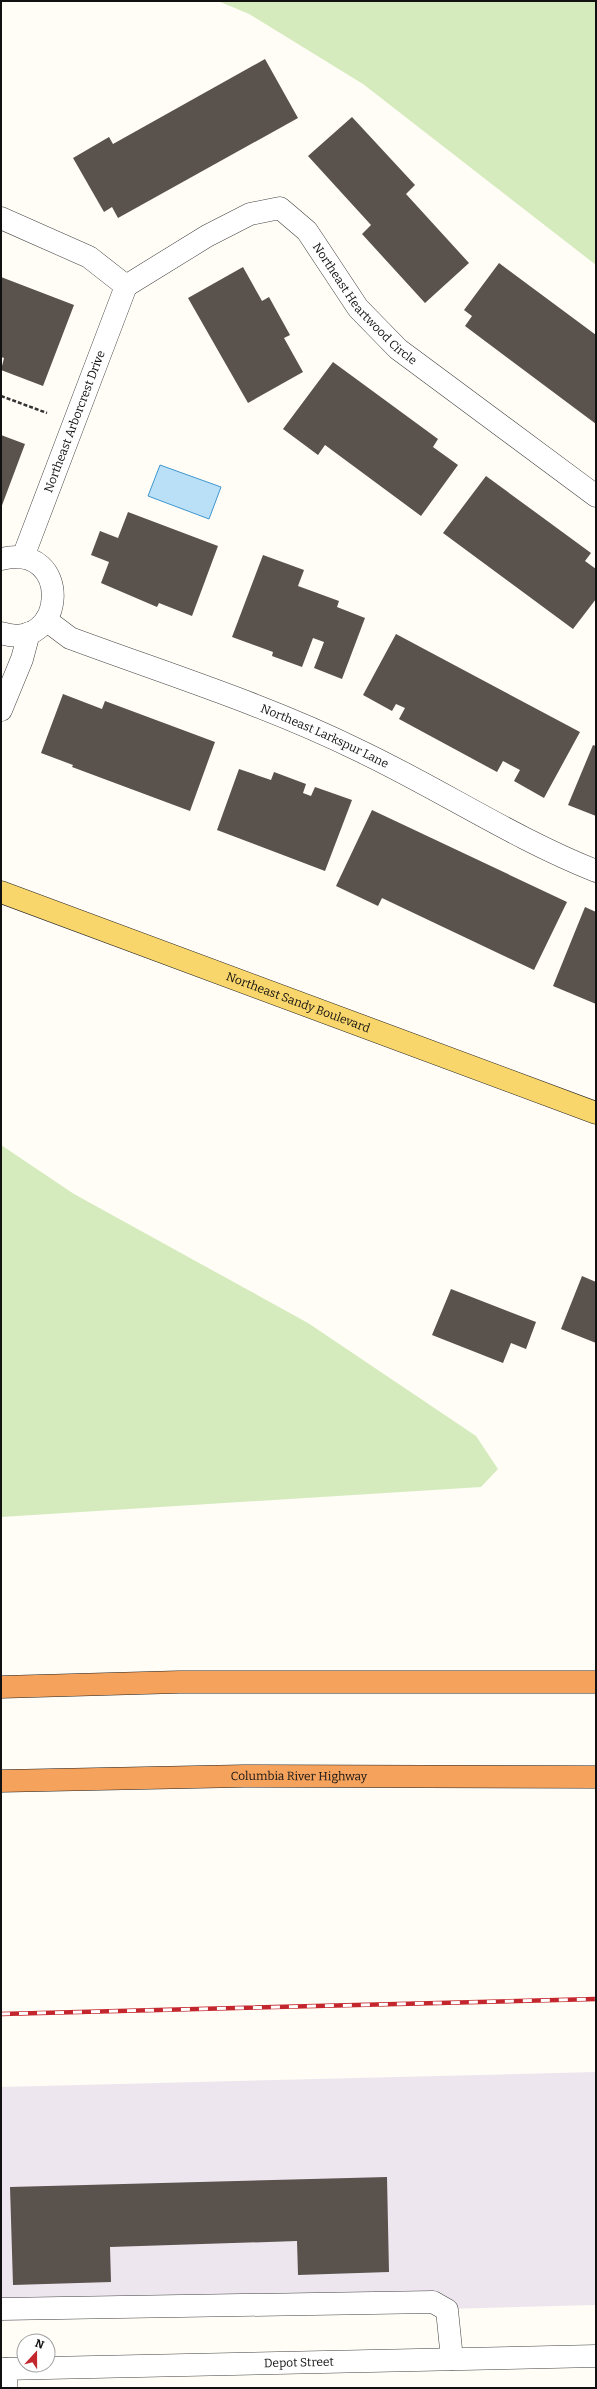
<svg xmlns="http://www.w3.org/2000/svg" width="597" height="2389" viewBox="0 0 597 2389" font-family="Bitter,serif">
  <rect width="100%" height="100%" fill="#fffdf5"/>
  <!-- industrial -->
  <polygon fill="#eee6ef" points="596,2072 596,2305 1,2321 1,2087"/>
  <!-- green -->
  <g fill="#d5ebbd">
    <polygon points="218,1 596,1 596,265 363,84 249,14"/>
    <polygon points="1,1145 74,1194 308,1323 476,1436 498,1469 481,1487 1,1517"/>
  </g>
  <!-- water -->
  <polygon fill="#b9e0f7" stroke="#3f96cf" points="160,465 221,487 209,519 148,496"/>
  <!-- building -->
  <g fill="#5a524d">
    <polygon points="265,59 298,118 118,218 112,207 104,212 73,158 109,137 113,144"/>
    <polygon points="352,117 415,185 406,194 469,263 425,303 362,234 371,225 308,156"/>
    <polygon points="499,263 596,335 596,424 465,326 472,316 464,310"/>
    <polygon points="243,267 262,301 269,297 290,335 284,338 303,372 248,403 188,298"/>
    <polygon points="1,277 74,305 43,386 1,370 4,358 1,357"/>
    <polygon points="333,362 438,439 433,447 458,465 421,516 325,445 318,455 283,429"/>
    <polygon points="1,435 25,444 1,508"/>
    <polygon points="486,476 591,553 585,561 596,569 596,599 573,629 443,533"/>
    <polygon points="128,512 218,546 192,616 159,603 157,607 101,583 109,562 91,555 100,531 118,538"/>
    <polygon points="263,555 304,570 298,586 339,601 337,607 365,618 342,679 314,668 324,642 313,638 302,667 272,656 273,652 232,637"/>
    <polygon points="396,634 580,732 544,798 514,781 520,770 503,761 497,772 399,719 405,708 396,704 392,711 363,695"/>
    <polygon points="63,694 102,709 105,701 215,742 190,811 72,767 73,765 41,753"/>
    <polygon points="593,745 596,746 596,816 568,805"/>
    <polygon points="239,769 271,780 274,772 306,784 303,793 311,796 315,787 352,800 325,871 217,830"/>
    <polygon points="372,810 567,902 534,970 382,898 378,906 336,886"/>
    <polygon points="585,907 596,912 596,1004 553,986"/>
    <polygon points="582,1276 596,1282 596,1343 561,1329"/>
    <polygon points="451,1289 536,1322 526,1349 511,1343 503,1363 432,1335"/>
    <polygon points="387,2177 389,2272 298,2275 297,2241 110,2247 111,2282 13,2285 10,2187"/>
  </g>
  <g fill="none" stroke-linecap="round" stroke-linejoin="round">
    <defs>
      <g id="minor">
        <polyline points="1,218 89,257 126,286"/>
        <path id="s1" d="M126 286 207 236 250 214 280 208 307 231 358 308 398 349 596 496"/>
        <path id="s2" d="M23 557 126 286"/>
        <path d="M1 559C73 541 67 654 1 633"/>
        <path id="s3" d="M46 620 70 638C167 674 267 705 360 751 440 789 513 838 596 871"/>
        <polyline points="1,710 22,659 29,633"/>
        <polyline points="1,2309 433,2302 447,2310 452,2359"/>
        <path id="s4" d="M1 2369 596 2356"/>
        <polyline points="6,2369 6,2388"/>
      </g>
      <g id="major">
        <path id="s5" d="M1 892 596 1113"/>
      </g>
      <g id="highway">
        <polyline points="1,1687 179,1682 596,1682"/>
        <path id="s6" d="M1 1781 244 1776 596 1777"/>
      </g>
    </defs>
    <!-- minor casing -->
    <use href="#minor" stroke="#444" stroke-width="23"/>
    <!-- major casing -->
    <use href="#major" stroke="#222" stroke-width="23"/>
    <!-- highway casing -->
    <use href="#highway" stroke="#222" stroke-width="23"/>
    <!-- path -->
    <polyline stroke="#333" stroke-width="2.5" stroke-dasharray="4 2" stroke-linecap="butt" points="1,396 47,413"/>
    <!-- minor -->
    <use href="#minor" stroke="#fff" stroke-width="22"/>
    <!-- major -->
    <use href="#major" stroke="#f9d66b" stroke-width="22"/>
    <!-- highway -->
    <use href="#highway" stroke="#f5a25d" stroke-width="22"/>
    <defs>
      <polyline id="rail" points="1,2014 596,1999"/>
    </defs>
    <!-- rail casing -->
    <use href="#rail" stroke="#c4262e" stroke-width="4.5"/>
    <!-- rail -->
    <use href="#rail" stroke="#fff" stroke-width="3" stroke-dasharray="9" stroke-linecap="butt"/>
  </g>
  <g text-anchor="middle" dominant-baseline="central" stroke-width="4" stroke-linejoin="round" paint-order="stroke">
    <!-- street labels -->
    <g font-size="12" fill="#111" stroke="#fff">
      <text stroke="none"><textPath href="#s1" startOffset="303">Northeast Heartwood Circle</textPath></text>
      <text stroke="none"><textPath href="#s2" startOffset="145">Northeast Arborcrest Drive</textPath></text>
      <text stroke="none"><textPath href="#s3" startOffset="303">Northeast Larkspur Lane</textPath></text>
      <text stroke="none"><textPath href="#s5" startOffset="317">Northeast Sandy Boulevard</textPath></text>
      <text stroke="none"><textPath href="#s6" startOffset="298">Columbia River Highway</textPath></text>
      <text stroke="none"><textPath href="#s4" startOffset="298">Depot Street</textPath></text>
    </g>
  </g>
  <!-- border -->
  <rect width="597" height="2389" fill="none" stroke="#111111" stroke-width="4"/>
  <!-- north arrow -->
  <g transform="translate(36 2353) rotate(21)"><circle r="19" fill="#ffffff" stroke="#a0a0a0"/>
  <path d="M0-3L7 15L0 10L-7 15Z" fill="#c4262e"/>
  <text y="-6" font-size="11" font-weight="bold" text-anchor="middle" fill="#111111">N</text>
  </g>
</svg>
